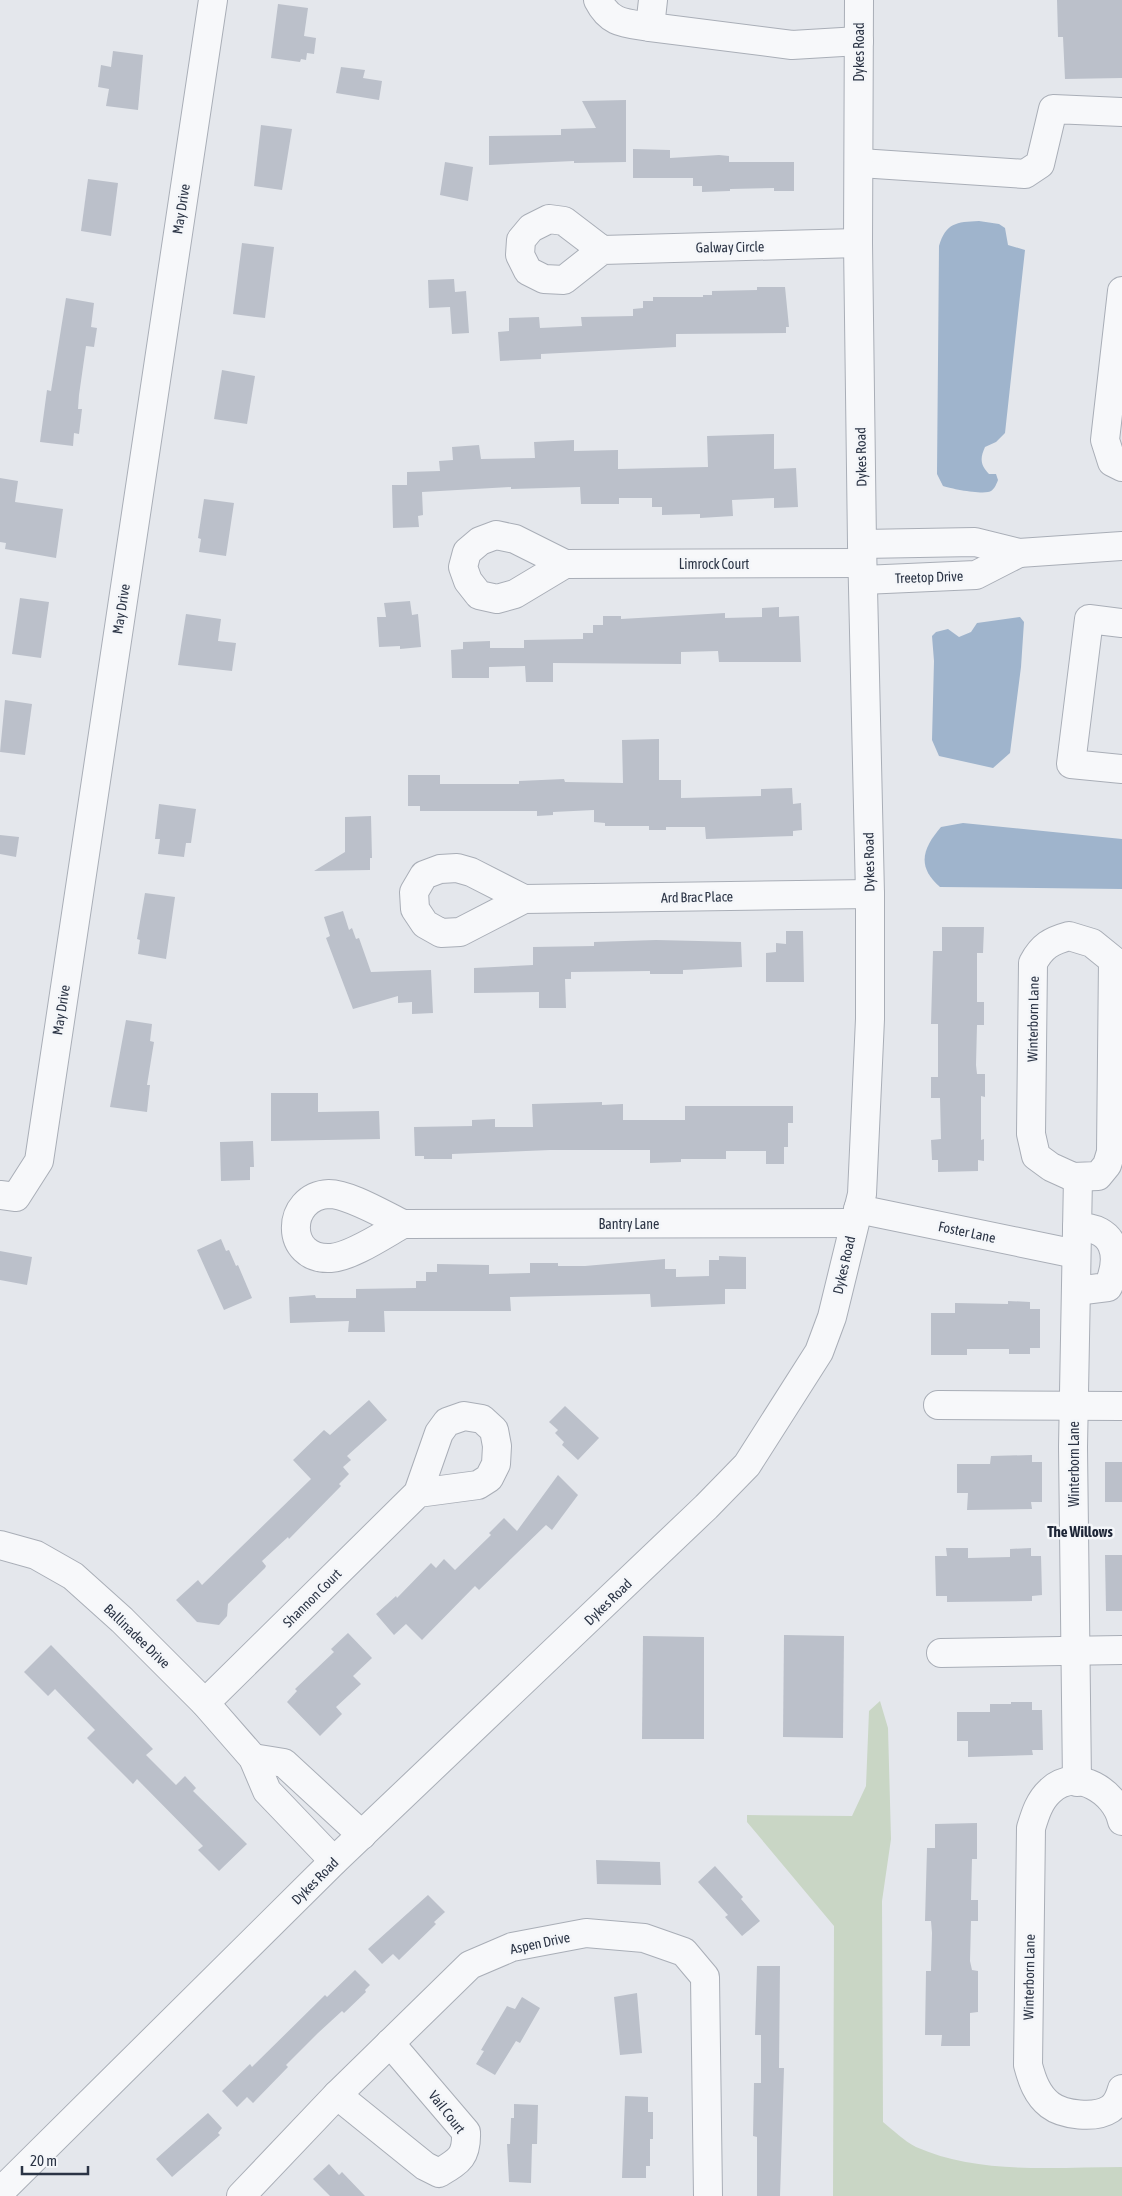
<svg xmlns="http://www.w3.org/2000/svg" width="1122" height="2196" viewBox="0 0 1122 2196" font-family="'Asap Condensed',sans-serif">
  <rect width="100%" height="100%" fill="#e4e7ec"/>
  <!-- green -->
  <path fill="#c9d6c5" d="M880 1701 888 1728 891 1839 882 1901 883 2122C893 2130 904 2141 916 2147 979 2175 1055 2167 1122 2167V2196H833L834 1926 747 1822V1815L852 1816 866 1786 869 1711Z"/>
  <!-- water -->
  <g fill="#9fb4cc">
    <path d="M979 221 999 224 1005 228 1008 245 1025 250 1005 433 996 442 985 447C980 458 980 465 989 474H996L998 480C996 485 994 491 988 492 979 494 952 489 943 486L937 474 939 246C946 223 956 222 979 221Z"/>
    <polygon points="1020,617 1024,622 1021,667 1010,753 993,768 939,756 932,740 934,661 932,636 936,632 948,629 959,637 971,632 977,623"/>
    <path d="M963 823 1122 839V889L940 887C916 866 923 848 941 827Z"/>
  </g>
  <!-- building -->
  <g fill="#bbc0ca">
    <polygon points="1057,0 1122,0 1122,78 1065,79 1063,37 1058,37"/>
    <polygon points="278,4 308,8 304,36 316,38 314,54 307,53 306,60 301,59 300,62 271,58"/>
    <polygon points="113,51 143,55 138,110 106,106 109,89 98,87 101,65 111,67"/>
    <polygon points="341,67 365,70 363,78 382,81 379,100 336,93"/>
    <polygon points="626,100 626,162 574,163 574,161 489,165 489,136 561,135 561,129 596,128 582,101"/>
    <polygon points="261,125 292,129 282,190 254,186"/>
    <polygon points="633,149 670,150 670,158 719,155 729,156 729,162 794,162 794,191 774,191 774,188 730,189 730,191 702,192 702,186 693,186 693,178 633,178"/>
    <polygon points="445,162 473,167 468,201 440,195"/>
    <polygon points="88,179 118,183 111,236 81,231"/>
    <polygon points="242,243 274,247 265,318 233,314"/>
    <polygon points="454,279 455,292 466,291 469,333 452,334 450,307 429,308 428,280"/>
    <polygon points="757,287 785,287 789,327 786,327 786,333 676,334 676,347 541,354 541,359 500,361 498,332 509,331 509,318 539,317 540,328 582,326 581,317 633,316 633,309 643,308 643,301 653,301 653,297 703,297 703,295 712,295 712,291 757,290"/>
    <polygon points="66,298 94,303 91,327 97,328 94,347 86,346 79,395 78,409 82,409 79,434 74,433 73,446 40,442 47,390 51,391"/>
    <polygon points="222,370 255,376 247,424 214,419"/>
    <polygon points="774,434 774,469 796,468 798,507 774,508 774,498 732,500 733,516 700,518 700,514 662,515 662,507 652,507 652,498 619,498 619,504 581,504 580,487 511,489 511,487 422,492 423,515 418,516 419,527 393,528 392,485 407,485 407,472 440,471 439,461 453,460 452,447 479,445 481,459 535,458 534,442 574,440 574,451 618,450 618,469 708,467 707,436"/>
    <polygon points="0,478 18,481 15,502 63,509 56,558 5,549 6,543 0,542"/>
    <polygon points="204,499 234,503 226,556 199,552 201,539 198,538"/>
    <polygon points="20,598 49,602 41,658 12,654"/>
    <polygon points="410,601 412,615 418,614 421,647 400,649 400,646 379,647 377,617 386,617 384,603"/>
    <polygon points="779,607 779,617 799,616 801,662 719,662 718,651 681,652 681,664 553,663 553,682 526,682 525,666 489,667 489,678 452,678 451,650 463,649 463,642 490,641 490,648 524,648 524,640 583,639 583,633 593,633 593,625 603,625 603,616 621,616 621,619 725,613 725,618 762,617 762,608"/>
    <polygon points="186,614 221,619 218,641 236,643 232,671 178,665"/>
    <polygon points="5,700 32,704 25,755 0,752"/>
    <polygon points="659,739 659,780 681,780 681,798 761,796 761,789 792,788 793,804 801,803 802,830 793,831 793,836 706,839 705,827 666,827 666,830 649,830 649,826 605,826 605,823 594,822 594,810 553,812 553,815 537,816 537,811 420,811 420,806 408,806 408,775 440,775 440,784 519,784 519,781 564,779 565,782 623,783 622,740"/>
    <polygon points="159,804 196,809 191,843 186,843 184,857 158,854 160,839 155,839"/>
    <polygon points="371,816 372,858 370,858 370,870 314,871 345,852 345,817"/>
    <polygon points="0,835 19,837 16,857 0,854"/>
    <polygon points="145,893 175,897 166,959 138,954 140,940 137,939"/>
    <polygon points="343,911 349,930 352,928 356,939 359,938 371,972 431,970 433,1013 412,1014 412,1002 398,1003 398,996 353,1009 326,938 330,936 324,917"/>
    <polygon points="942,927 984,927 983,953 977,953 977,1002 984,1002 984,1025 977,1025 976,1065 977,1074 985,1074 985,1097 981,1096 981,1140 984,1139 984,1161 978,1160 978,1171 938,1172 938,1160 932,1160 931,1140 941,1139 940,1098 931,1098 931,1077 938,1077 938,1024 931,1024 933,951 942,951"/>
    <polygon points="786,931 803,931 804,982 766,982 766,953 776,952 776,943 786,944"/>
    <polygon points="656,940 741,942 742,967 683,970 683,974 650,974 650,971 571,972 571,979 565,979 566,1008 539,1008 539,992 474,993 474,968 533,965 533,947 594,946 594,942"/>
    <polygon points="126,1020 152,1024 150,1041 154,1042 147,1085 150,1085 147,1112 110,1107"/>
    <polygon points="271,1093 318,1093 318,1112 379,1111 380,1139 271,1141"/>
    <polygon points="602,1102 602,1105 623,1104 623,1120 685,1120 685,1106 793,1106 793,1123 788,1123 788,1147 784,1147 784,1164 766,1164 766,1151 726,1151 726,1159 681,1159 681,1162 650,1163 650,1150 550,1150 452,1154 452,1159 424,1159 424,1156 415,1156 414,1127 472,1126 472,1120 495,1119 495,1127 533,1127 532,1104"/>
    <polygon points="253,1141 254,1167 250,1167 250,1180 221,1181 220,1142"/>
    <polygon points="221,1239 226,1251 229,1250 236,1266 238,1265 252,1298 224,1310 197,1250"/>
    <polygon points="0,1251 32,1257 27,1285 0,1280"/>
    <polygon points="719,1256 746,1257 746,1289 725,1289 725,1304 651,1307 650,1294 510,1297 511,1311 384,1311 385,1332 348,1332 349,1321 290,1323 289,1297 315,1295 316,1298 356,1298 356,1289 416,1288 416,1281 426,1281 426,1272 437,1272 437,1264 489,1265 489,1274 530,1273 530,1263 558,1263 558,1266 585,1266 665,1259 665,1269 676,1269 676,1277 709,1276 709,1260 719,1260"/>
    <polygon points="1008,1301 1030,1302 1030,1309 1040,1309 1040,1348 1030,1348 1030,1354 1009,1354 1009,1349 967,1349 967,1355 931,1355 931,1313 955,1313 955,1303 1008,1304"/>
    <polygon points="369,1400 387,1420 347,1456 351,1460 343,1467 349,1474 339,1484 341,1486 289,1539 288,1537 262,1561 266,1566 265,1568 228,1604 227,1616 219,1625 197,1622 176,1600 198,1580 202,1585 311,1479 293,1460 324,1430 330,1435"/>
    <polygon points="565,1406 599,1438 578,1460 562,1445 564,1442 555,1433 558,1430 549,1422"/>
    <polygon points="1032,1455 1032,1462 1042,1462 1042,1502 1031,1502 1032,1509 967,1510 968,1493 957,1493 957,1464 990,1464 991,1456"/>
    <rect x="1105" y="1462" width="17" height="40"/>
    <polygon points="558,1475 578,1495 552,1530 546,1525 479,1590 475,1586 422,1640 406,1624 394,1635 376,1614 396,1596 397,1598 431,1563 436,1568 444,1559 455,1570 491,1535 489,1533 504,1518 517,1531"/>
    <polygon points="946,1548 968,1548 968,1558 1010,1557 1010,1549 1031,1548 1031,1556 1041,1556 1042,1595 1032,1596 1032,1601 947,1602 947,1596 936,1596 935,1556 947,1556"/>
    <polygon points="1105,1555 1122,1555 1122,1611 1106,1611"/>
    <polygon points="348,1633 372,1658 353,1676 361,1684 336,1707 342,1714 320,1736 287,1702 297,1691 295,1689 334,1652 331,1649"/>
    <polygon points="784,1635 844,1636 843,1738 783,1737"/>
    <polygon points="643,1636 704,1637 704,1739 642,1739"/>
    <polygon points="51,1645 153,1749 146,1755 176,1785 185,1776 196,1788 193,1791 247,1844 219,1871 198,1850 203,1846 137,1779 133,1784 87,1738 95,1730 55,1689 48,1696 24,1672"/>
    <polygon points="1011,1702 1032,1702 1032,1710 1042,1710 1043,1750 1032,1750 1033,1755 968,1757 968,1741 957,1741 957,1712 990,1712 990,1704 1011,1704"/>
    <polygon points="977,1823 977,1859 972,1859 971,1900 978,1900 978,1921 971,1921 970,1961 972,1970 978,1971 978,2012 970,2013 970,2046 941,2046 942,2035 925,2035 926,1971 931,1971 932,1933 931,1921 925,1921 927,1848 935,1848 935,1824"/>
    <polygon points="596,1860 660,1862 661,1885 597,1884"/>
    <polygon points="715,1866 743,1897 741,1899 760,1921 742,1936 725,1917 728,1915 698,1882"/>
    <polygon points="428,1895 445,1912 434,1922 436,1924 399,1960 393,1954 382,1964 368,1949"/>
    <polygon points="757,1966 780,1966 779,2068 784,2068 780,2196 757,2196 757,2137 753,2136 754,2083 761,2083 761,2035 755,2035"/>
    <polygon points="355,1970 370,1985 365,1990 366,1992 344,2013 342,2011 318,2033 286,2065 288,2067 253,2103 247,2097 237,2107 222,2091 250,2064 252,2067 325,1995 327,1997"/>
    <polygon points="637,1993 642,2053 620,2055 614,1997"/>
    <polygon points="522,1997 540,2008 520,2043 516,2041 495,2075 476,2064 484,2051 481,2050 507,2006 515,2009"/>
    <polygon points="625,2096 648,2097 648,2112 653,2112 653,2139 650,2139 650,2166 646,2166 646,2178 622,2178"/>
    <polygon points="514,2104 538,2105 537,2144 532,2144 531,2183 509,2182 507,2144 510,2144 511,2118 514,2118"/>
    <polygon points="208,2113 222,2128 218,2133 220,2135 172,2177 156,2159"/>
    <polygon points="329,2164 339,2175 342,2172 365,2196 330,2196 313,2179"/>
  </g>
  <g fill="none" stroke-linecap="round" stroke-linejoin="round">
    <defs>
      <g id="minor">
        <path d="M598 0C610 24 625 23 650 27"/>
        <polyline points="653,0 650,27 792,45 859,41"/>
        <polyline points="860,163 1025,174 1040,164 1053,109 1122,112"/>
        <polyline points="602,250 564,280 544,279 528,271 520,255 521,240 531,228 549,219 564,221 602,250 858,243"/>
        <polyline points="1122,291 1105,440 1112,462 1122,467"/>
        <polyline points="862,544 975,542 1019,553 1122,546"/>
        <polyline points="565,564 515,594 497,599 479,595 468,581 463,567 467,552 480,541 496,535 515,539 565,564 862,563"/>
        <polyline points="863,580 976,575 1019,553"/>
        <polyline points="1122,623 1089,619 1071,764 1122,769"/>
        <polyline points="524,899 460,932 441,933 425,924 415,909 414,892 424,875 440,869 457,868 471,872 524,899 870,894"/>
        <path d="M1069 936 1092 943 1113 960 1111 1152 1107 1165 1098 1176 1073 1177 1051 1167 1036 1156 1031 1134 1033 963C1042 946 1051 941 1069 936Z"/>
        <polyline points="0,1195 16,1197 39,1161 213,0"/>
        <polyline points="858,1209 1076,1254"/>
        <path d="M403 1224C385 1234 351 1257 331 1258 284 1261 285 1196 329 1194 349 1194 384 1215 403 1224L854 1223"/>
        <path d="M1076 1291 1108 1287C1122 1255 1115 1227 1077 1227"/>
        <polyline points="938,1405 1122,1406"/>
        <polyline points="0,1545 36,1555 73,1576 122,1620 205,1703 253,1758 267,1791 334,1861"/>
        <polyline points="941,1653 1122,1650"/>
        <polyline points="205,1703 418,1493 478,1485 489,1478 496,1464 497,1446 494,1430 482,1419 464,1416 447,1422 439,1433 418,1493"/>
        <polyline points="253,1758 284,1763 362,1835"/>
        <polyline points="1077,1782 1073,1447 1078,1177"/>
        <path d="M1122 1821C1116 1792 1076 1766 1050 1791 1039 1801 1035 1815 1031 1828L1028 2065C1032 2080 1037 2095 1050 2105 1063 2115 1095 2119 1110 2109 1116 2105 1120 2096 1122 2089"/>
        <path d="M337 2095 425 2166 439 2173C459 2161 467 2157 466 2132L390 2043"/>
        <polyline points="0,2192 334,1861 706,1507 747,1465 819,1352 832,1317 862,1194 870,1019 870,894 862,544 858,243 859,0"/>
        <polyline points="241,2196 337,2095 470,1965 512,1947 586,1933 644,1938 684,1952 705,1977 708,2196"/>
      </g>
    </defs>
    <!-- minor casing -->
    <use href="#minor" stroke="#a9aeb7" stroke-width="30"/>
    <!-- minor -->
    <use href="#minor" stroke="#f7f8fa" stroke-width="28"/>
  </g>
  <g text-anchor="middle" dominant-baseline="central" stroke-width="5" stroke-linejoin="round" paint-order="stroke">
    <!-- street labels -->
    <g font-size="14" fill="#2b3445" stroke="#f4f6f9">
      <text transform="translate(859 52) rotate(-90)">Dykes Road</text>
      <text transform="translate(181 209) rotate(-81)">May Drive</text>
      <text transform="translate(730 247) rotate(-1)">Galway Circle</text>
      <text transform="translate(861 457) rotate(-91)">Dykes Road</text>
      <text x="714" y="564">Limrock Court</text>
      <text transform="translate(929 577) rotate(-2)">Treetop Drive</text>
      <text transform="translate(121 609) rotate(-81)">May Drive</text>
      <text transform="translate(869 862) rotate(-91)">Dykes Road</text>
      <text transform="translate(697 897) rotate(-1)">Ard Brac Place</text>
      <text transform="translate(61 1010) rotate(-81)">May Drive</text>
      <text transform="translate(1033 1019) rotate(-89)">Winterborn Lane</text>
      <text x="629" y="1224">Bantry Lane</text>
      <text transform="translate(967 1232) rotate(12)">Foster Lane</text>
      <text transform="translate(844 1265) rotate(-77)">Dykes Road</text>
      <text transform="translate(1074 1464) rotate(-90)">Winterborn Lane</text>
      <text transform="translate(312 1598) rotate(-45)">Shannon Court</text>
      <text transform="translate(608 1602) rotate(-44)">Dykes Road</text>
      <text transform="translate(137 1636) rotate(44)">Ballinadee Drive</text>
      <text transform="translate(315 1881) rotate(-45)">Dykes Road</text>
      <text transform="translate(540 1943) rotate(-12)">Aspen Drive</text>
      <text transform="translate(1029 1977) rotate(-89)">Winterborn Lane</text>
      <text transform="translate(447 2112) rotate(52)">Vail Court</text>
    </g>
    <!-- neighbourhood labels -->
    <g font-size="15" font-weight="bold" fill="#1d2536" stroke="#f4f6f9">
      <text x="1080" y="1531">The Willows</text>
    </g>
  </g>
  <!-- scale -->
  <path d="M22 2166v8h66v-8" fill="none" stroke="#2b3445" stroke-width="2.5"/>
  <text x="30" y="2166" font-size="15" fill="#2b3445" stroke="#f4f6f9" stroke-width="4" paint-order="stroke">20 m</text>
</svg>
